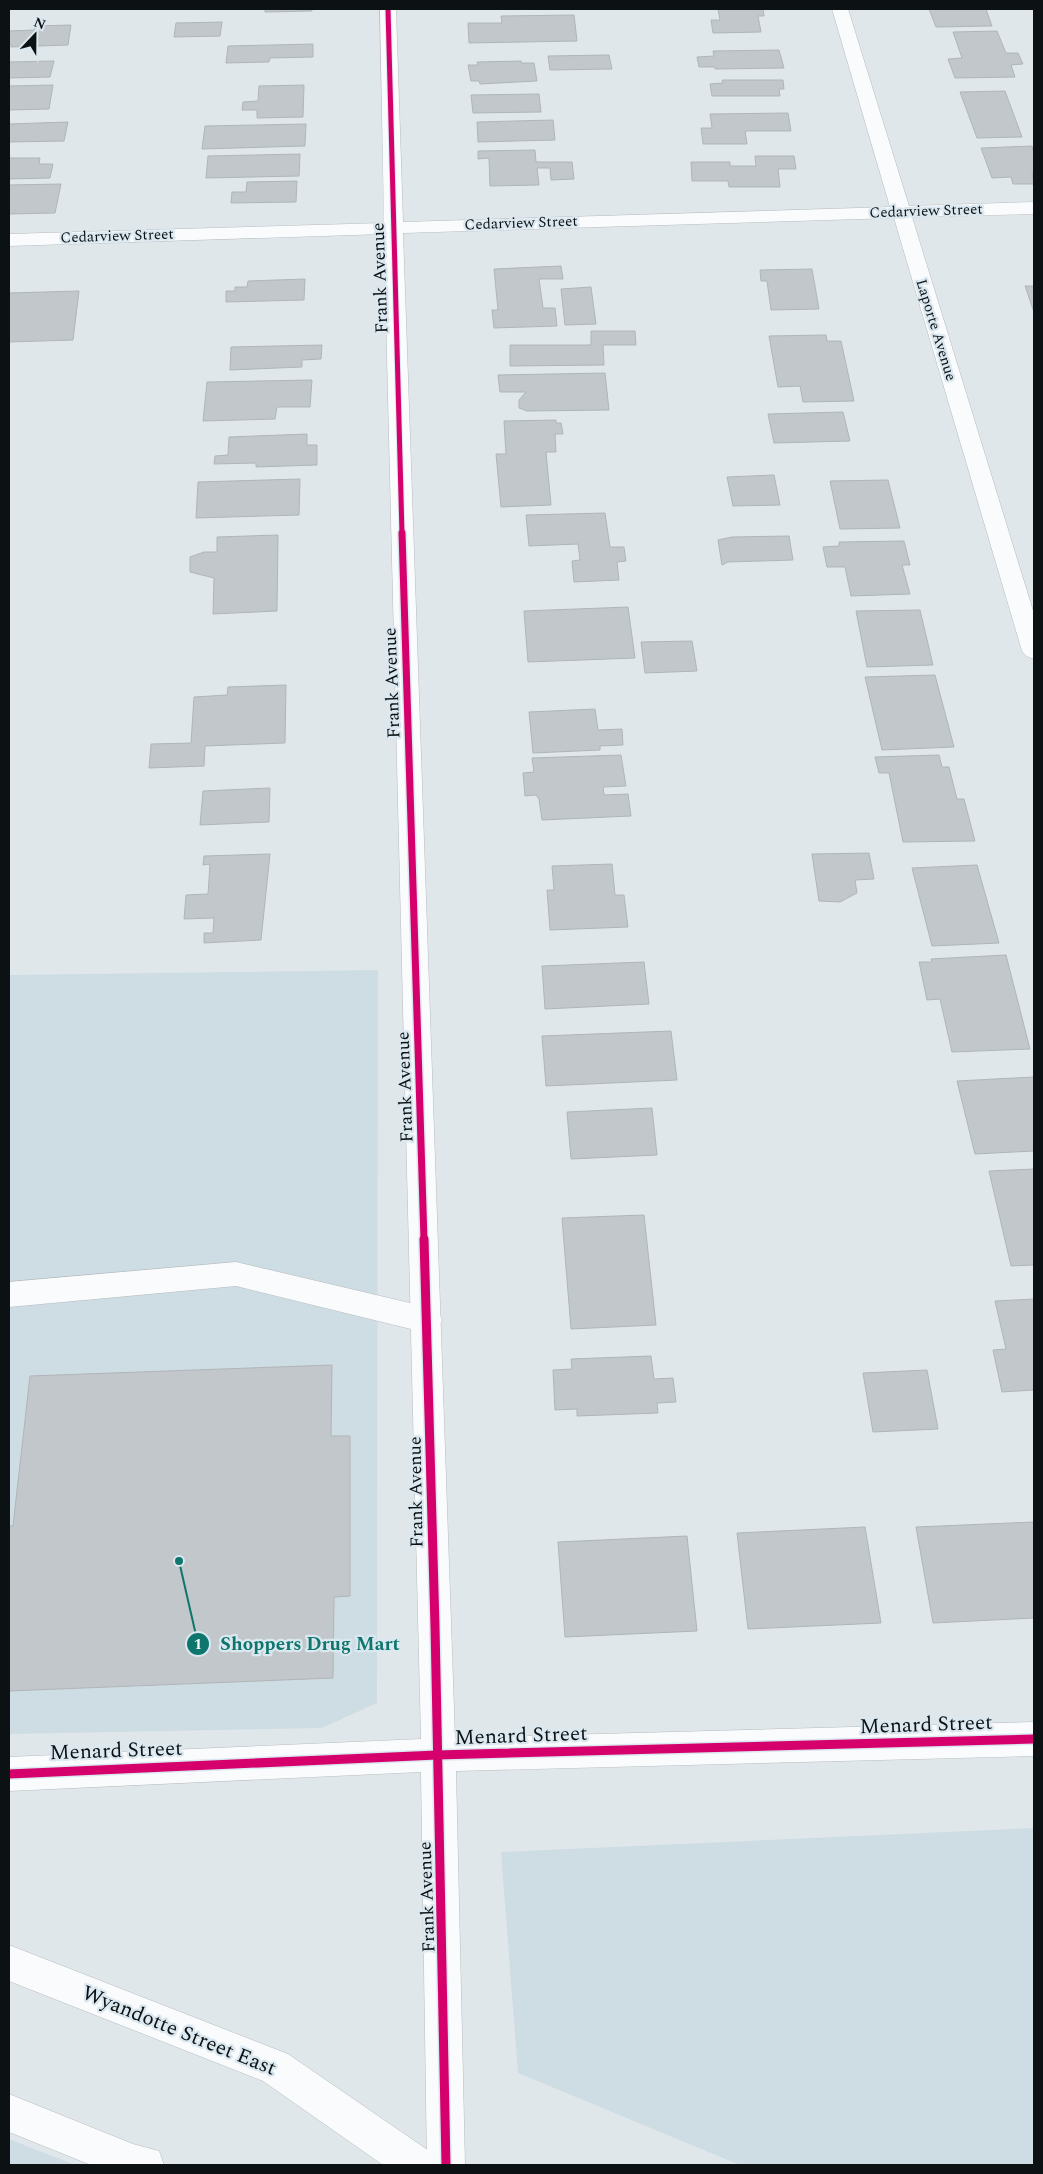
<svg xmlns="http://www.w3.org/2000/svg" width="1043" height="2174" viewBox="0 0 1043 2174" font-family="Spectral,serif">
  <rect width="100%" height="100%" fill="#e0e7eb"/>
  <!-- built -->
  <g fill="#cedce4">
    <polygon points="378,970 377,1703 322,1728 9,1734 9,975"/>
    <polygon points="1034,1828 1034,2165 740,2165 518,2073 501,1852"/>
    <polygon points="9,2139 75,2165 9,2165"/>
  </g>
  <!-- building -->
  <g fill="#c1c7ca" stroke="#b0b5b8">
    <polygon points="265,9 312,9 312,11 265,12"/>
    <polygon points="718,9 763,9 764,16 758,16 761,32 713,33 711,20 720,20"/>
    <polygon points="929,9 986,9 992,26 936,27"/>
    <polygon points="574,15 577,41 469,43 468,23 502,23 501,16"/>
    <polygon points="222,22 220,36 174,37 176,23"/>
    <polygon points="71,25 68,45 11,47 11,44 9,44 9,31 34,30 35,26"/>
    <polygon points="997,31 1006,53 1018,53 1023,64 1011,65 1015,77 955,78 948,59 962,58 953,32"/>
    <polygon points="313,44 313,57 270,58 269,62 226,63 228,46"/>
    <polygon points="779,50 784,68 715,69 715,67 699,67 697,57 714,56 713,51"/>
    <polygon points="609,55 612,69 550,70 548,56"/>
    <polygon points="54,61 50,77 9,78 9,62"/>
    <polygon points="521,61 521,63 534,63 537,81 480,84 479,81 471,81 468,65 478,65 477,62"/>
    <polygon points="722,80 783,80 784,89 779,89 780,96 712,96 710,84 723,83"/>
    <polygon points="53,85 49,109 9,110 9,86"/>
    <polygon points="304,85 303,117 257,118 257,110 242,110 243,102 258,101 259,86"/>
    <polygon points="1005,91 1022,137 977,138 960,92"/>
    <polygon points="539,94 541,112 473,113 471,95"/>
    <polygon points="788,113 791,131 745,131 747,144 703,144 701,128 712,128 710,114"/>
    <polygon points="553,120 555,140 478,142 477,122"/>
    <polygon points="68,122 64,141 9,142 9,124"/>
    <polygon points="306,124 305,146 202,149 205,126"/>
    <polygon points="1032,146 1034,153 1034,172 1032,172 1034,184 1013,184 1011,177 992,178 981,148"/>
    <polygon points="535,150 536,162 572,162 574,179 551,180 550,168 537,168 539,185 490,186 489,158 478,159 478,151"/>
    <polygon points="300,154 299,176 206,178 208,156"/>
    <polygon points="755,156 794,156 796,169 778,169 780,187 729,187 728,181 692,181 691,162 730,162 730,166 756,166"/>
    <polygon points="9,158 40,158 39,164 53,164 50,178 9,179"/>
    <polygon points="297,181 296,202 231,203 232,192 246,192 247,182"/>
    <polygon points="61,184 55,213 9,214 9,185"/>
    <polygon points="561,266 563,279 539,279 543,308 555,308 557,326 494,328 492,310 498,310 494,269"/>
    <polygon points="812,269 819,309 771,310 767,281 761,281 760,270"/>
    <polygon points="305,279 304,300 226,302 226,291 235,291 235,287 247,287 248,281"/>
    <polygon points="1025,286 1034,286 1034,312"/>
    <polygon points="591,287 596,324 565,325 561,289"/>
    <polygon points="79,291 73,340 9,342 9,293"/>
    <polygon points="591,331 635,331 636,345 603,345 604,365 510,366 510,345 591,345"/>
    <polygon points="826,335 827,341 841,341 854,401 803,402 800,386 778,387 769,336"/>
    <polygon points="322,345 321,359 302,360 302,367 230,370 231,347"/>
    <polygon points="605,373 609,410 527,411 519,408 519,400 526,392 500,392 498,375"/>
    <polygon points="312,380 310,407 277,407 275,419 203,421 207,382"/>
    <polygon points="843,412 850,441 774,443 768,414"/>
    <polygon points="556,420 556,423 561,423 563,434 555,434 556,452 546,452 551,505 501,507 496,454 506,454 504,421"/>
    <polygon points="307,434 307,445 317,445 317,465 256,467 256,463 214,464 215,456 228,455 229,437"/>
    <polygon points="774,475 780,505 733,506 727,477"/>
    <polygon points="300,479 299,515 196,518 198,482"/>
    <polygon points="888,480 900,528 840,529 830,481"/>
    <polygon points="605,513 610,547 624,547 626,561 617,562 619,580 574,582 572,561 580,560 578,544 529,546 526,515"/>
    <polygon points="278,535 277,611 213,614 214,578 190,572 190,557 204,552 217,552 217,537"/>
    <polygon points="789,536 793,560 728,562 722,565 718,540 732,537"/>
    <polygon points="904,541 910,565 902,565 910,594 851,596 845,567 827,567 823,547 839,546 839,542"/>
    <polygon points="628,607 635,658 528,662 524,611"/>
    <polygon points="920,610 933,665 867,667 856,611"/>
    <polygon points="692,641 697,671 645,673 641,642"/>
    <polygon points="935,675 954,747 882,750 865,677"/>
    <polygon points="286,685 285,743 205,746 204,766 149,768 151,744 191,743 194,697 227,695 228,687"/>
    <polygon points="595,709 598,730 622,729 623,745 600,746 600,750 533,753 529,712"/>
    <polygon points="621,755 626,786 603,787 604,795 628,794 631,816 542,820 539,799 536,795 525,796 523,773 534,772 532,758"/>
    <polygon points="939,755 942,767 949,767 957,799 964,799 975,841 903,842 889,773 879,773 875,757"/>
    <polygon points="270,788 269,822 200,825 203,791"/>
    <polygon points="869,853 874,879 855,880 857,893 840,902 819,901 812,854"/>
    <polygon points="270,854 261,940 204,943 204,933 213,933 214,918 184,919 186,895 208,894 210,864 203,865 204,856"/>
    <polygon points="612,864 615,895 624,895 628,927 550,930 547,890 554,890 552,866"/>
    <polygon points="977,865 999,943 932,946 912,868"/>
    <polygon points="1006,955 1030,1049 952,1052 940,999 927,1000 919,962 932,962 931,959"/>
    <polygon points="644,962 649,1004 545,1009 542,966"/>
    <polygon points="671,1031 677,1080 546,1086 542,1036"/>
    <polygon points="1034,1077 1034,1151 975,1154 957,1081"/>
    <polygon points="652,1108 657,1155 571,1159 567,1112"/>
    <polygon points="1034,1169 1034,1265 1011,1266 989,1171"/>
    <polygon points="644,1215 656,1325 571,1329 562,1218"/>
    <polygon points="1034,1299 1034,1390 1002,1392 993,1350 1006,1349 995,1301"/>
    <polygon points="651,1356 654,1379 673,1378 676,1402 657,1403 658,1413 577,1416 577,1409 555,1410 553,1370 572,1369 571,1359"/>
    <polygon points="332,1365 331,1436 350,1436 350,1596 334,1597 333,1678 9,1691 9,1526 13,1526 30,1376"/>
    <polygon points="927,1370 938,1429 873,1432 863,1373"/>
    <polygon points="1034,1522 1034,1618 933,1623 916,1527"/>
    <polygon points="865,1527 881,1623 748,1629 737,1533"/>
    <polygon points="687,1536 697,1631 565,1637 558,1542"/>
  </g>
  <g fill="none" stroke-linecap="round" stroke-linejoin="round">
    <defs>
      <polygon id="service" points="236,1262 427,1307 438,1311 442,1320 438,1329 427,1333 236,1286 9,1307 9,1282"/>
      <polygon id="minor" points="380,9 396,9 403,222 890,207 832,9 848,9 909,206 1034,202 1034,214 912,217 1034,614 1034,659 1026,656 1022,651 894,218 403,233 455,1738 1034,1722 1034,1756 456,1771 465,2165 427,2165 421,1772 9,1791 9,1757 421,1739 384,234 9,246 9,234 384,223"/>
      <g id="tertiary">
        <polygon points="9,1945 288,2054 429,2151 434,2165 383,2165 263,2081 9,1981"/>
        <polygon points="9,2094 133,2144 159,2151 164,2165 91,2165 9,2132"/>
      </g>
    </defs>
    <!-- service casing -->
    <use href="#service" stroke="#b6bcbe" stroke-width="1"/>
    <!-- minor casing -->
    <use href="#minor" stroke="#b6bcbe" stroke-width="1"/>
    <!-- tertiary casing -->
    <use href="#tertiary" stroke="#b6bcbe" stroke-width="1"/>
    <!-- service -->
    <use href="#service" fill="#fafbfc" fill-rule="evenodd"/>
    <!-- minor -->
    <use href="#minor" fill="#fafbfc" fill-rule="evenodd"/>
    <!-- tertiary -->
    <use href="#tertiary" fill="#fafbfc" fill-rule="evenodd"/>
    <defs>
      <polyline id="cycleway-far2" points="388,9 402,534"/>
      <polyline id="cycleway-far1" points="402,533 424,1240"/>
      <g id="cycleway">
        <polyline points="424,1239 435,1626 446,2165"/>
        <polyline points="9,1774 437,1755 1034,1739"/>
      </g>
    </defs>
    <!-- cycleway-far2 casing -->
    <use href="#cycleway-far2" stroke="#dbe8f0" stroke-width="7"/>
    <!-- cycleway-far1 casing -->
    <use href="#cycleway-far1" stroke="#dbe8f0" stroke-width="10"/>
    <!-- cycleway casing -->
    <use href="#cycleway" stroke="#dbe8f0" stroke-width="12"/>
    <!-- cycleway-far2 -->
    <use href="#cycleway-far2" stroke="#d6006c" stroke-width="5"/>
    <!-- cycleway-far1 -->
    <use href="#cycleway-far1" stroke="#d6006c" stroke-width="7"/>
    <!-- cycleway -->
    <use href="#cycleway" stroke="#d6006c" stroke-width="9"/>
  </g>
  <g text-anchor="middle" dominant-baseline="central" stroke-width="4.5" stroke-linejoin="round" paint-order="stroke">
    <!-- far-street labels -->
    <g font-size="15" fill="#0c1113" stroke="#dbe8f0">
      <text transform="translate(926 211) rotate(-2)">Cedarview Street</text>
      <text transform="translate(521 223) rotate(-2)">Cedarview Street</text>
      <text transform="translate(117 236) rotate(-2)">Cedarview Street</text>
      <text transform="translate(936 330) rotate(73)">Laporte Avenue</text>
    </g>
    <!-- street labels -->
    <g font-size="18" fill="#0c1113" stroke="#dbe8f0">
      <text transform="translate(380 278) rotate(-92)">Frank Avenue</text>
      <text transform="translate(392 683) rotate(-92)">Frank Avenue</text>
      <text transform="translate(405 1087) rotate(-92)">Frank Avenue</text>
      <text transform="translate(416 1492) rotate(-91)">Frank Avenue</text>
      <text transform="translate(427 1897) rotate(-92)">Frank Avenue</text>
    </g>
    <!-- near-street labels -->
    <g font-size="21" fill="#0c1113" stroke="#dbe8f0">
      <text transform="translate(926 1725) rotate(-2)">Menard Street</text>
      <text transform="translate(521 1736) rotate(-2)">Menard Street</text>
      <text transform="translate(116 1751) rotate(-2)">Menard Street</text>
      <text transform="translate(179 2031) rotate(22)">Wyandotte Street East</text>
    </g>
  </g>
  <!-- callouts -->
  <path fill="none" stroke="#0f766e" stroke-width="2" d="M179 1561L198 1644"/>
  <g fill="#0f766e" stroke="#dbe8f0" stroke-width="2">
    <circle cx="179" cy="1561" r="5"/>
    <circle cx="198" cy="1644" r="12"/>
  </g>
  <g font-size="15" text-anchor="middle" font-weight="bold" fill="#fff">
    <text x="198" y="1649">1</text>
  </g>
  <g font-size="19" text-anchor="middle" font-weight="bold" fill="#0f766e" stroke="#dbe8f0" stroke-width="4.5" stroke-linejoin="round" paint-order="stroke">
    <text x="310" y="1650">Shoppers Drug Mart</text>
  </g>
  <!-- border -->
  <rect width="1043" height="2174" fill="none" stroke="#0c1113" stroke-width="20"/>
  <!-- north arrow -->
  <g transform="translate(35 35) rotate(22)" stroke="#dbe8f0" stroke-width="4" paint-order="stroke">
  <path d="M0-4L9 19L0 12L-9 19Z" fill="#0c1113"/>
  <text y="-8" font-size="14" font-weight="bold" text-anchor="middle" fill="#0c1113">N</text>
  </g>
</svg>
